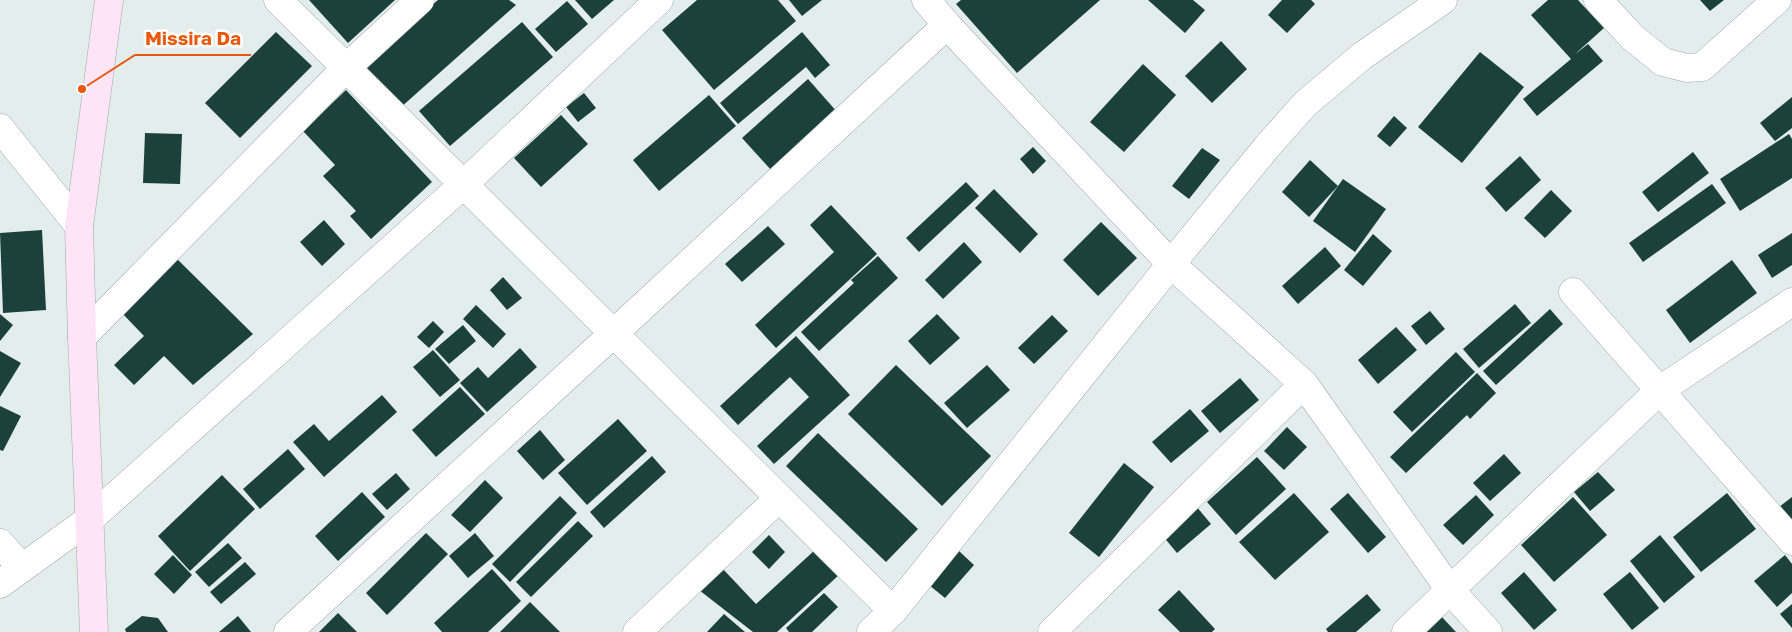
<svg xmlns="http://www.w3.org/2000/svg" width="1792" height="632" viewBox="0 0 1792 632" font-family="'Golos Text',sans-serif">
  <rect width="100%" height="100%" fill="#e3eeec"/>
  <!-- building -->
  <g fill="#1c413c">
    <polygon points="309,0 395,0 348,43"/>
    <polygon points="438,0 509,0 516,5 400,108 362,64"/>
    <polygon points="575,0 614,0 592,19"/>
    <polygon points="697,0 778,0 796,21 714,90 662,30"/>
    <polygon points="789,0 822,0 802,16"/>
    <polygon points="961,0 1100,0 1017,73 956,4"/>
    <polygon points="1148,0 1193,0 1205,10 1185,33"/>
    <polygon points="1282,0 1311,0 1315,4 1287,33 1268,15"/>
    <polygon points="1548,0 1578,0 1604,28 1574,55 1588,44 1603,61 1537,116 1523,99 1571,59 1531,15"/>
    <polygon points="1700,0 1724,0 1710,11"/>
    <polygon points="567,1 588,24 556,52 535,29"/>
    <polygon points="522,22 553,57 450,146 419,111"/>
    <polygon points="276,32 312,66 240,138 205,103"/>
    <polygon points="802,32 830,65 815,78 806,67 738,124 720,103"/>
    <polygon points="1221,41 1247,69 1212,103 1185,76"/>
    <polygon points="1480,52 1524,87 1462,163 1418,127"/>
    <polygon points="1143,64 1176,95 1124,152 1090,122"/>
    <polygon points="808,79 838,113 772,171 742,138"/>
    <polygon points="346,90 432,182 371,239 350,216 356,211 323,176 335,165 303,131"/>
    <polygon points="584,93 596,108 578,122 566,107"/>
    <polygon points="709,95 736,126 659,191 633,160"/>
    <polygon points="1792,97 1792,128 1775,141 1760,123"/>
    <polygon points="561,115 588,144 541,187 514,158"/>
    <polygon points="1394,116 1407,128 1390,147 1377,136"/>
    <polygon points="145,133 182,134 180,184 143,183"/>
    <polygon points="1789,134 1792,139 1792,178 1740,211 1720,179"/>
    <polygon points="1033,147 1046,161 1033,174 1020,159"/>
    <polygon points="1202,148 1220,160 1189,199 1172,186"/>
    <polygon points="1693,152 1709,173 1658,212 1642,192"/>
    <polygon points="1520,156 1541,180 1506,212 1485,188"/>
    <polygon points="1310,160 1338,186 1309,217 1282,192"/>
    <polygon points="1343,179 1386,209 1355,252 1313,221"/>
    <polygon points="966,182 979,196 919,252 906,238"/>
    <polygon points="1712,184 1726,203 1643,262 1629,243"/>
    <polygon points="994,189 1038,234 1020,253 975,208"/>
    <polygon points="1551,190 1572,211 1545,238 1524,218"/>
    <polygon points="831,205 877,254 776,348 755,325 834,252 810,225"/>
    <polygon points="324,220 345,244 322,266 300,242"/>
    <polygon points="1101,222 1137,258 1098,296 1063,260"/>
    <polygon points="768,226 785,244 742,282 725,264"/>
    <polygon points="42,230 46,310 3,313 0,233"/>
    <polygon points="1792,233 1792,265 1772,278 1758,255"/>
    <polygon points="1373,234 1392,251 1363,286 1344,270"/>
    <polygon points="964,242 982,262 943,299 925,280"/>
    <polygon points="1325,247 1341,266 1298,304 1282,286"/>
    <polygon points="174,256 253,334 193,385 164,356 134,385 114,365 144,336 120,311"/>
    <polygon points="878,256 898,278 819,351 801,332 854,283 851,280"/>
    <polygon points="1732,260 1757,293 1690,343 1666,310"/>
    <polygon points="503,277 522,298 507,310 490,290"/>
    <polygon points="1515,304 1531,323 1479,368 1463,349"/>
    <polygon points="476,305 506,334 493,348 463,319"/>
    <polygon points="1550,309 1563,324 1496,385 1483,371"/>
    <polygon points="1430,311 1445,329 1426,345 1411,326"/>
    <polygon points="0,314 13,325 0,341"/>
    <polygon points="937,314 960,338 930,365 908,341"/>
    <polygon points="1052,315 1068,331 1034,364 1018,348"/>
    <polygon points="433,321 444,332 429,348 417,337"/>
    <polygon points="463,325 476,341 449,364 435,349"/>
    <polygon points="1396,327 1417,350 1378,384 1358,360"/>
    <polygon points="796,336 850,395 774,464 757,446 809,397 790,377 738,425 720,406"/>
    <polygon points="520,348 537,367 487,412 460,383 478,367 488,378"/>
    <polygon points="433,350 460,380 440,397 413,367"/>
    <polygon points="0,351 21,363 0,397"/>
    <polygon points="1456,352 1475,372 1412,432 1393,412"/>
    <polygon points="896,365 991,456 942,506 848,414"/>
    <polygon points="987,365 1010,390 967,428 944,403"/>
    <polygon points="1477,373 1496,393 1470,419 1467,415 1406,473 1390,457"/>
    <polygon points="1240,378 1259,400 1220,433 1201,411"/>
    <polygon points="460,387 485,414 436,457 412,430"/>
    <polygon points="382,395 397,412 324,477 293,442 314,424 329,441"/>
    <polygon points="0,406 21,416 3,451 0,450"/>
    <polygon points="1190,409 1209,431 1171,463 1152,442"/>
    <polygon points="618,419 647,451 587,505 558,473"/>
    <polygon points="1287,427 1307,447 1284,470 1264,451"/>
    <polygon points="540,430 565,460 543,480 517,451"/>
    <polygon points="818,433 918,529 886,562 786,466"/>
    <polygon points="288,449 305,469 260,509 243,489"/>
    <polygon points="1504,454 1521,473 1490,501 1473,483"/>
    <polygon points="652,456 666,472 604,528 590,512"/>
    <polygon points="1257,457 1286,489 1236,535 1207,502"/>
    <polygon points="1124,463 1154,487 1099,557 1069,533"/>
    <polygon points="1598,472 1615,490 1590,511 1574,492"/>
    <polygon points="396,473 410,489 387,510 372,494"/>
    <polygon points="222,475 255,509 190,571 158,536"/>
    <polygon points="485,480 503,498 470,532 451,515"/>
    <polygon points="362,492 385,517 338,561 315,536"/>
    <polygon points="1294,493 1329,532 1275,580 1239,542"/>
    <polygon points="1348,493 1386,537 1368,553 1330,509"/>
    <polygon points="1727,493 1756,529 1701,572 1673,537"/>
    <polygon points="1476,495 1494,515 1463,545 1443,525"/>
    <polygon points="560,496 577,513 510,582 492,564"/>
    <polygon points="1573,497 1607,535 1554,582 1521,545"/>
    <polygon points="1792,497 1792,522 1779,507"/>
    <polygon points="1196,506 1211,524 1177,553 1162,535"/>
    <polygon points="578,521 593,536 531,597 516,582"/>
    <polygon points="426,533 448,554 387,615 366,593"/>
    <polygon points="475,533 494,556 468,578 449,556"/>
    <polygon points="769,535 785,552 769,569 752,552"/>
    <polygon points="1660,535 1695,577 1664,603 1630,561"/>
    <polygon points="228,543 242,558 209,587 195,572"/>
    <polygon points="816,549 840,574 777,632 753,632 699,590 722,568 756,604"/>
    <polygon points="959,551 974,565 945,598 929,585"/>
    <polygon points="173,555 192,575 174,594 154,574"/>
    <polygon points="1785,555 1792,564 1792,593 1777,607 1754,581"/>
    <polygon points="245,562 256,574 221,604 210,592"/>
    <polygon points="492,569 521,601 488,632 442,632 434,623"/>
    <polygon points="1524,572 1557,610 1534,630 1501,593"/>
    <polygon points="1630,572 1659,608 1632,630 1603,594"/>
    <polygon points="1179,590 1215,629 1212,632 1180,632 1158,610"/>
    <polygon points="824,593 838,607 812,632 789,632 786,628"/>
    <polygon points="1367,594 1381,610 1356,632 1328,632 1326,629"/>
    <polygon points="530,602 560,632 500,632"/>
    <polygon points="1792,604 1792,628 1780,614"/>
    <polygon points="338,613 357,632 319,632"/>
    <polygon points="724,614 745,632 707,632"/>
    <polygon points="142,616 158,618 168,632 126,632 125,629"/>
    <polygon points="238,616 251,632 219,632"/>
    <polygon points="1441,616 1456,632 1423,632"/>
  </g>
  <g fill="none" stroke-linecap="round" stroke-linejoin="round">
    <defs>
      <g id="street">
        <polyline points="278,0 893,611"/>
        <polyline points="926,0 947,25 1171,264 1304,384 1450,590 1488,632"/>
        <polyline points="1598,0 1632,37 1663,62 1687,68 1702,67 1777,0"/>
        <polyline points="0,128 79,226"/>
        <polyline points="1573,292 1792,541"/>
        <polyline points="82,337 346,68 420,0"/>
        <polyline points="0,543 22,568"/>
        <polyline points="0,584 90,519 464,184 659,0"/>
        <polyline points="288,632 614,333 947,25"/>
        <polyline points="637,632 779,498"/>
        <polyline points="871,632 893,611 1171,264 1266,148 1305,104 1362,56 1443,0"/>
        <polyline points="1052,632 1304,384"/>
        <polyline points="1406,632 1660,390 1792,302"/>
      </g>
      <polyline id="secondary" points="94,632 82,337 79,226 109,0"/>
    </defs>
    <!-- street casing -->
    <use href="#street" stroke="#a0aaa8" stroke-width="29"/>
    <!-- secondary casing -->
    <use href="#secondary" stroke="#a0aaa8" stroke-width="29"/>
    <!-- street -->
    <use href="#street" stroke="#fff" stroke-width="28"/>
    <!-- secondary -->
    <use href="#secondary" stroke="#fde4f6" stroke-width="28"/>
  </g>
  <!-- callouts -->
  <path fill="none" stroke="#e8590c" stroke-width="2" d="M82 89L135 55H251"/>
  <circle fill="#e8590c" stroke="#fff" stroke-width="2" cx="82" cy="89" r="5"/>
  <g font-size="19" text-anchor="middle" font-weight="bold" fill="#e8590c" stroke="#fff" stroke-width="5" stroke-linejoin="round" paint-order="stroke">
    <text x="193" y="45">Missira Da</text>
  </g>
</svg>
